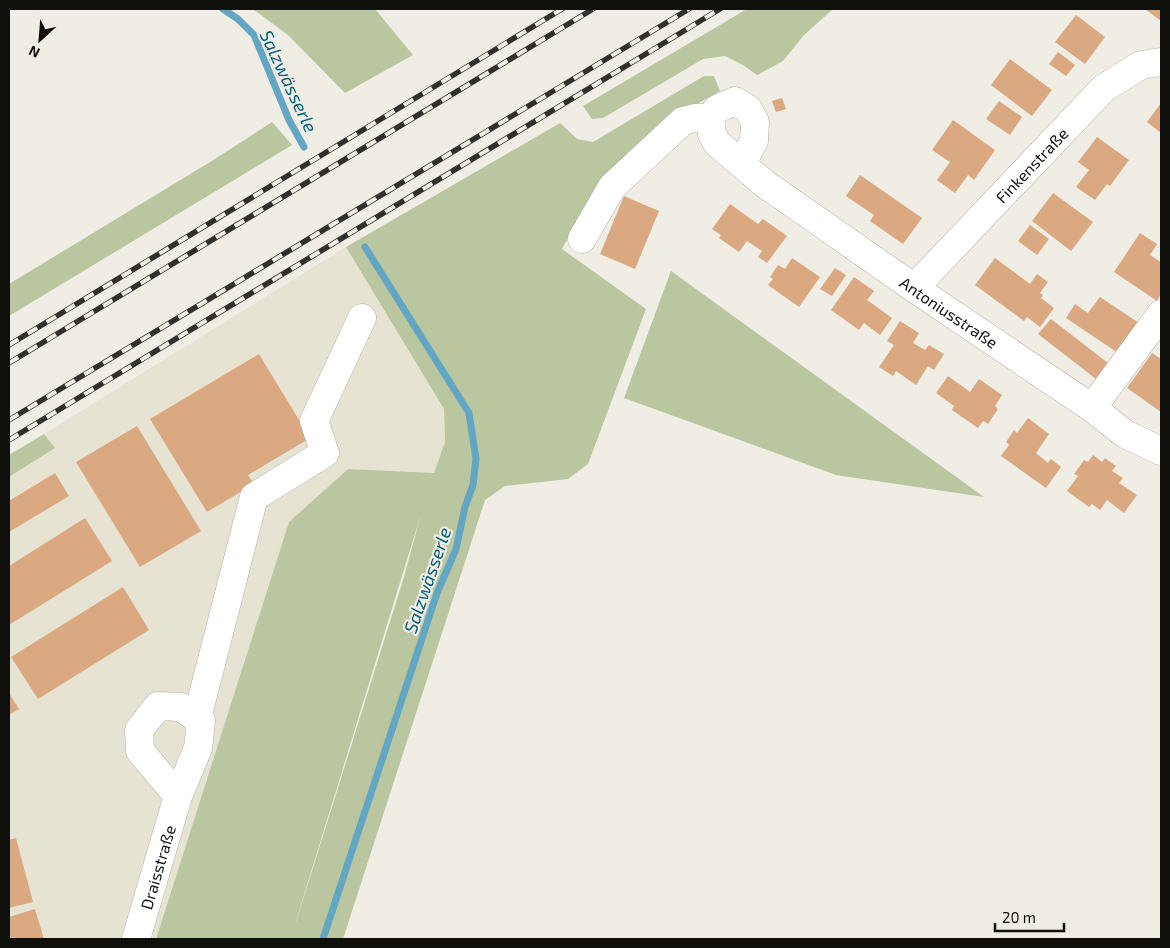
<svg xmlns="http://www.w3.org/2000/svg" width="1170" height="948" viewBox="0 0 1170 948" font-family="'Exo 2',sans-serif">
  <rect width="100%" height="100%" fill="#efede4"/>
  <!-- built -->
  <polygon fill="#e6e3d2" points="346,247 444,409 445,442 434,473 348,469 289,522 156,939 9,939 9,477 55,448 44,434"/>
  <!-- green -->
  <g fill="#b9c69f" fill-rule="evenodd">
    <polygon points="253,9 375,9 413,55 345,93 288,35"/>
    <polygon points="747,9 833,9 804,35 783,61 757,75 743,65 725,56 703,59 603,118 592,119 583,106"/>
    <path d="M704 76H714L720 91 670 119 580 215 562 249 646 309 588 464 568 479 505 486 485 500 343 939H156L289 522 348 469 434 473 445 442 444 409 346 247 560 123 577 139 593 142ZM421 514 404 577 296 922V921Z"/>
    <polygon points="272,122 292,145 9,316 9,284 215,159"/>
    <polygon points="671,271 984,497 836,475 624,398"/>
    <polygon points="44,434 55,448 9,477 9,455"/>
  </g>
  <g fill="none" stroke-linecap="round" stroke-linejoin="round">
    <!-- stream -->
    <g stroke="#63a6c3" stroke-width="7">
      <polyline points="223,9 238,19 254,35 289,120 304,147"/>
      <polyline points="323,939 437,593 456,549 465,507 473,485 476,459 469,413 365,247"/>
    </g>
  </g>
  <!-- building -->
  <g fill="#dba981">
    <polygon points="1145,9 1161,9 1161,21"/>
    <polygon points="1076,15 1105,37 1085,64 1055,42"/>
    <polygon points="1058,52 1075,65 1066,76 1049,64"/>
    <polygon points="1010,59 1052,90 1032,116 991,85"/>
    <polygon points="782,98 786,109 776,112 772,101"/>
    <polygon points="999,101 1022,117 1010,135 986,119"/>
    <polygon points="1161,103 1161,133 1147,122"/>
    <polygon points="953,120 995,150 974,180 968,175 955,193 937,180 950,162 932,150"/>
    <polygon points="1097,137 1129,160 1110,186 1107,184 1095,200 1076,187 1089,170 1078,162"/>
    <polygon points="860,175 922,218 903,244 870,221 874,215 846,196"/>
    <polygon points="1053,193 1093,222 1071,251 1032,221"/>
    <polygon points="624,196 659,211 635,269 600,254"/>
    <polygon points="730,204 758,224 763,219 787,236 767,263 758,257 762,251 747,241 739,252 719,238 721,235 712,229"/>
    <polygon points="1030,225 1049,239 1037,255 1018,241"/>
    <polygon points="1140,233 1157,244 1150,255 1161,262 1161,294 1157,301 1114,272"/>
    <polygon points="792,258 820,277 799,307 768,285 773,279 770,277 778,265 785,269"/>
    <polygon points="995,258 1030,284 1037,274 1048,282 1040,293 1043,295 1041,298 1054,308 1040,327 1027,317 1024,321 975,285"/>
    <polygon points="835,268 846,275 832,296 820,289"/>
    <polygon points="854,277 874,291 867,300 892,318 880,335 864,323 859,330 831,310"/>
    <polygon points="1100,297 1148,329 1127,359 1066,318 1075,304 1088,313"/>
    <polygon points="1051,319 1108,363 1096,379 1038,334"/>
    <polygon points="900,321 919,333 913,343 925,350 929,345 944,354 934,370 928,366 916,385 896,371 893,376 879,367 894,345 887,341"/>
    <polygon points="1152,353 1161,359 1161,412 1127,388"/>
    <polygon points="259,354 310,438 248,475 254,484 207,512 150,419"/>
    <polygon points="948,376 970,392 979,379 1002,395 995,406 998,409 988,424 983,421 978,428 952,410 954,406 936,393"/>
    <polygon points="1028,418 1049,434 1036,453 1048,463 1051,459 1061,467 1046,488 1001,456 1009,445 1006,442 1014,430 1017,433"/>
    <polygon points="137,426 201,531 140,567 76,462"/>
    <polygon points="1093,455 1102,462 1105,458 1116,466 1112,471 1123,478 1119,483 1137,495 1124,513 1107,500 1100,510 1092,504 1089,507 1067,491 1078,476 1074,474 1084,460 1088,462"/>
    <polygon points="55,473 69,496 9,532 9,501"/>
    <polygon points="85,518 112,561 9,625 9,566"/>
    <polygon points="123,587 149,630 38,699 11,657"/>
    <polygon points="9,693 19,709 9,715"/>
    <polygon points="16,838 33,902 9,908 9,840"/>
    <polygon points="35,909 44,939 9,939 9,917"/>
  </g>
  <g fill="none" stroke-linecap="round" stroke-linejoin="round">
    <defs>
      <g id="minor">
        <path id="s1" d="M742 163 754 141 755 122 748 109 735 101 717 109 710 118 712 134 717 143 765 184 914 288 1092 408 1125 434 1161 451"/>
        <polyline points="582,239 612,187 683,121 695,118 710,118"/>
        <path id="s2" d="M914 288 1104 88 1141 65 1161 62"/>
        <polyline points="1092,408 1161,314"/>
        <polyline points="197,718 254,497 325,453 314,421 362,318"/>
        <path id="s3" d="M136 939 178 796 198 748 201 721 181 707 158 706 139 730 140 751 178 796"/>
      </g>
    </defs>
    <!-- minor casing -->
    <use href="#minor" stroke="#b0afa5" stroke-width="29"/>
    <!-- minor -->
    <use href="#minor" stroke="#fff" stroke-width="28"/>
    <defs>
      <g id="rail">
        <polyline points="9,345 562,9"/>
        <polyline points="9,363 593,9"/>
        <polyline points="9,420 689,9"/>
        <polyline points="9,440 720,9"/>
      </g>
    </defs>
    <!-- rail casing -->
    <use href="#rail" stroke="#30302c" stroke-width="5.5"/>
    <!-- rail -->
    <use href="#rail" stroke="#efede4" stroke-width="4" stroke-dasharray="11" stroke-linecap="butt"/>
  </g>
  <g text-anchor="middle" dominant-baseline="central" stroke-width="4.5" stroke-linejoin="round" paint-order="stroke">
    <!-- street labels -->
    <g font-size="16" fill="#0f0f0c" stroke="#efede4">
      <text stroke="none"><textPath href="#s2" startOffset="170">Finkenstraße</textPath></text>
      <text stroke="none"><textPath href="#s1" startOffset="419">Antoniusstraße</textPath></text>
      <text stroke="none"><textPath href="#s3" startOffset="75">Draisstraße</textPath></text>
    </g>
    <!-- water labels -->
    <g font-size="18" font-style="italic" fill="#005e7b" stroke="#efede4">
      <text transform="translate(289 81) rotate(65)">Salzwässerle</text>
      <text transform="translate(427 580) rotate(-71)">Salzwässerle</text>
    </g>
  </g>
  <!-- border -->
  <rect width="1170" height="948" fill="none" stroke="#0f0f0c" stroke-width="20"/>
  <!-- north arrow -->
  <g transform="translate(40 40) rotate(206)" stroke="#efede4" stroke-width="4" paint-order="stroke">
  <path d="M0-4L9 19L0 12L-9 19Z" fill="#0f0f0c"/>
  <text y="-8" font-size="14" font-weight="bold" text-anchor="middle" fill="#0f0f0c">N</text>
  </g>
  <!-- scale -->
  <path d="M995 923v8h69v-8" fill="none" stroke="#0f0f0c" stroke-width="2.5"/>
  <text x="1002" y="923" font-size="15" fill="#0f0f0c" stroke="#efede4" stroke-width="4" paint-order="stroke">20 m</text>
</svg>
